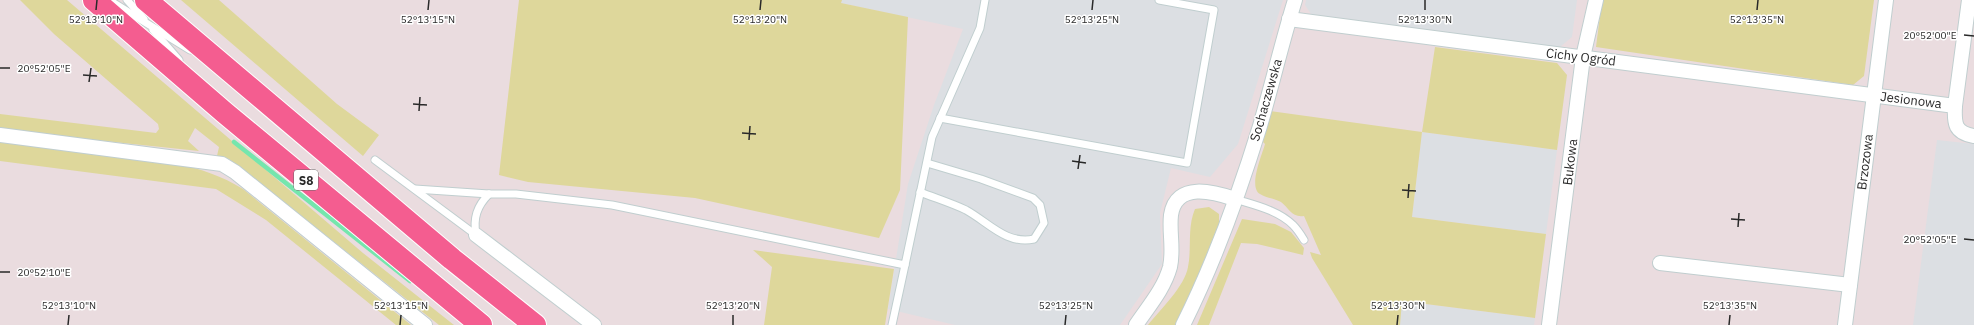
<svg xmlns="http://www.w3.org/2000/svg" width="1974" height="325" viewBox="0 0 1974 325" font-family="'IBM Plex Sans',sans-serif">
  <rect width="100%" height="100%" fill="#eadcdf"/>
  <!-- industrial -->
  <g fill="#dcdfe3">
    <polygon points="842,0 1283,0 1238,144 1210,177 1171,168 1160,213 1162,264 1120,325 955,325 888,309 908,184 934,105 963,29 841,3"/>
    <polygon points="1306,0 1577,0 1572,37 1560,47 1311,14 1305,5"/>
    <polygon points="1422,132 1557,150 1546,234 1412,217"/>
    <polygon points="1937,140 1974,144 1974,325 1913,325"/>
    <polygon points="1401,301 1535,318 1534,325 1400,325"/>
  </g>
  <!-- green -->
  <g fill="#ded79b">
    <polygon points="20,0 67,0 363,253 454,325 439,325 229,159 217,156 219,147 195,128 188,141 199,151 0,130 0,114 156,133 159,129 158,124 54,34"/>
    <polygon points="181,0 219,0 337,104 379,135 363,156"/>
    <polygon points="519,0 842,0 841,3 908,17 900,190 879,238 695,198 528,182 499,175"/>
    <polygon points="1602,0 1874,0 1864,76 1853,85 1596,47"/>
    <path d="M1435 47 1557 63 1567 75 1557 150 1422 132 1412 217 1546 234 1535 318 1402 301 1400 325H1353L1312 258 1310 252 1321 255 1304 216C1292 218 1289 208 1281 202 1274 198 1266 198 1260 194 1248 187 1262 155 1265 144L1263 142 1270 111 1422 132Z"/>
    <path d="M0 142C35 146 71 150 106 154 154 160 202 163 243 189L411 325H396L266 220 216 189 0 161Z"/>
    <path d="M1209 207 1219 214V227L1216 238 1175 325H1148C1160 310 1185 286 1188 267 1192 247 1187 228 1195 209Z"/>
    <polygon points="1242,219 1275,224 1291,232 1304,248 1303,255 1257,244 1241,243 1209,325 1197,325"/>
    <polygon points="753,250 894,269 885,325 764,325 772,267"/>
  </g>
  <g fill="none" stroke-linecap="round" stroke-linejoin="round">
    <!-- stream -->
    <polyline stroke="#75e6ad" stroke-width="4.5" points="234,142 410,281"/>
    <defs>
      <g id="service">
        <polyline points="109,0 190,50"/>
        <polyline points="127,0 144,19"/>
        <polyline points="153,30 179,60"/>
        <polyline points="940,118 1187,163 1214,10 1159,0"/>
        <polyline points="375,160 476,235"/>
        <polyline points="415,189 489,194 516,194 612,205 905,265 932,137 980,28 985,0"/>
        <path d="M920 192C935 198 951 203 966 210 988 222 1006 245 1034 239L1044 223 1040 205 1033 198 981 179 927 163"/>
        <path d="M1235 199C1254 205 1278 210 1293 225 1297 229 1301 235 1304 240"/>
        <path d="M476 235C473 218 477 206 489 194"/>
        <polyline points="892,325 905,265"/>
      </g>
      <g id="minor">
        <path d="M1289 19 1955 106C1954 124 1955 133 1974 136"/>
        <polyline points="1955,106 1969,0"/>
        <polyline points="0,135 222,164 235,172 425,325"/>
        <polyline points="476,235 594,325"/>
        <polyline points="1660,263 1850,285"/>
        <path d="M1136 325C1148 307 1164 289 1170 267 1174 249 1169 233 1171 215 1176 181 1214 192 1235 199"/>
        <path d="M1183 325C1213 265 1240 191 1260 126 1272 85 1282 42 1295 0"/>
        <polyline points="1549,325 1583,57 1596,0"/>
        <polyline points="1845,325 1886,0"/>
      </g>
      <g id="motorway">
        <polyline points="94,0 225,113 481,325"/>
        <polyline points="146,0 452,259 535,325"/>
      </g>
    </defs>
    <!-- service casing -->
    <use href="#service" stroke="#c0cecf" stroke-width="9"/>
    <!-- minor casing -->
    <use href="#minor" stroke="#c0cecf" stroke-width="16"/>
    <!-- motorway casing -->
    <use href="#motorway" stroke="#fff" stroke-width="24"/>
    <!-- service -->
    <use href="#service" stroke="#fff" stroke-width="7"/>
    <!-- minor -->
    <use href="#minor" stroke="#fff" stroke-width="14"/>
    <!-- motorway -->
    <use href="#motorway" stroke="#f45d90" stroke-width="22"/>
  </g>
  <!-- ticks -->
  <path fill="none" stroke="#292929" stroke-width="1.5" d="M96 10 97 0M428 10 429 0M760 10 761 0M1092 10 1093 0M1425 10V0M1757 10 1758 0M1964 35 1974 36M0 68H10M83 75 97 76M89 82 91 68M413 104 427 105M419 111 420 97M742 133 756 134M749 140 750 126M1072 161 1086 163M1078 169 1080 155M1402 190 1416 191M1408 198 1409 184M1731 219 1745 220M1738 227 1739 213M1964 239 1974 240M0 272H10M68 325 69 315M400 325 401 315M733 325V315M1065 325 1066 315M1397 325 1398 315M1729 325 1730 315"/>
  <g text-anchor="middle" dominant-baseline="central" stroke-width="3" stroke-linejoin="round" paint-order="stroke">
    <!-- shield labels -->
    <rect fill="#fff" stroke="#696969" stroke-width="1" x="294" y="170" width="24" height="20" rx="3"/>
    <g font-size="12" font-weight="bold" fill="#292929">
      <text x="306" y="180">S8</text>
    </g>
    <!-- street labels -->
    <g font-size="13" fill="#292929" stroke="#fff">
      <text transform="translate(1581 57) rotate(7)">Cichy Ogród</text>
      <text transform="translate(1266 100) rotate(-74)">Sochaczewska</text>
      <text transform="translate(1911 100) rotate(7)">Jesionowa</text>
      <text transform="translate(1570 162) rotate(-83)">Bukowa</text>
      <text transform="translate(1865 162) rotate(-83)">Brzozowa</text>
    </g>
  </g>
  <g font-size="10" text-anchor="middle" fill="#292929" stroke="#fff" stroke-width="3" stroke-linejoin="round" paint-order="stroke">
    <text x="96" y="23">52°13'10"N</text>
    <text x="428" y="23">52°13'15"N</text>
    <text x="760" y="23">52°13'20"N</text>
    <text x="1092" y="23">52°13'25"N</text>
    <text x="1425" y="23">52°13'30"N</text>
    <text x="1757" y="23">52°13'35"N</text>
    <text x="1930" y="39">20°52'00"E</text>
    <text x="44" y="72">20°52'05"E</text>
    <text x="1930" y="243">20°52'05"E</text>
    <text x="44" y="276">20°52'10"E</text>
    <text x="69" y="309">52°13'10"N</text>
    <text x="401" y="309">52°13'15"N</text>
    <text x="733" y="309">52°13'20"N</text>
    <text x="1066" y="309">52°13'25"N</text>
    <text x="1398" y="309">52°13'30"N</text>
    <text x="1730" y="309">52°13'35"N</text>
  </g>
</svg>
